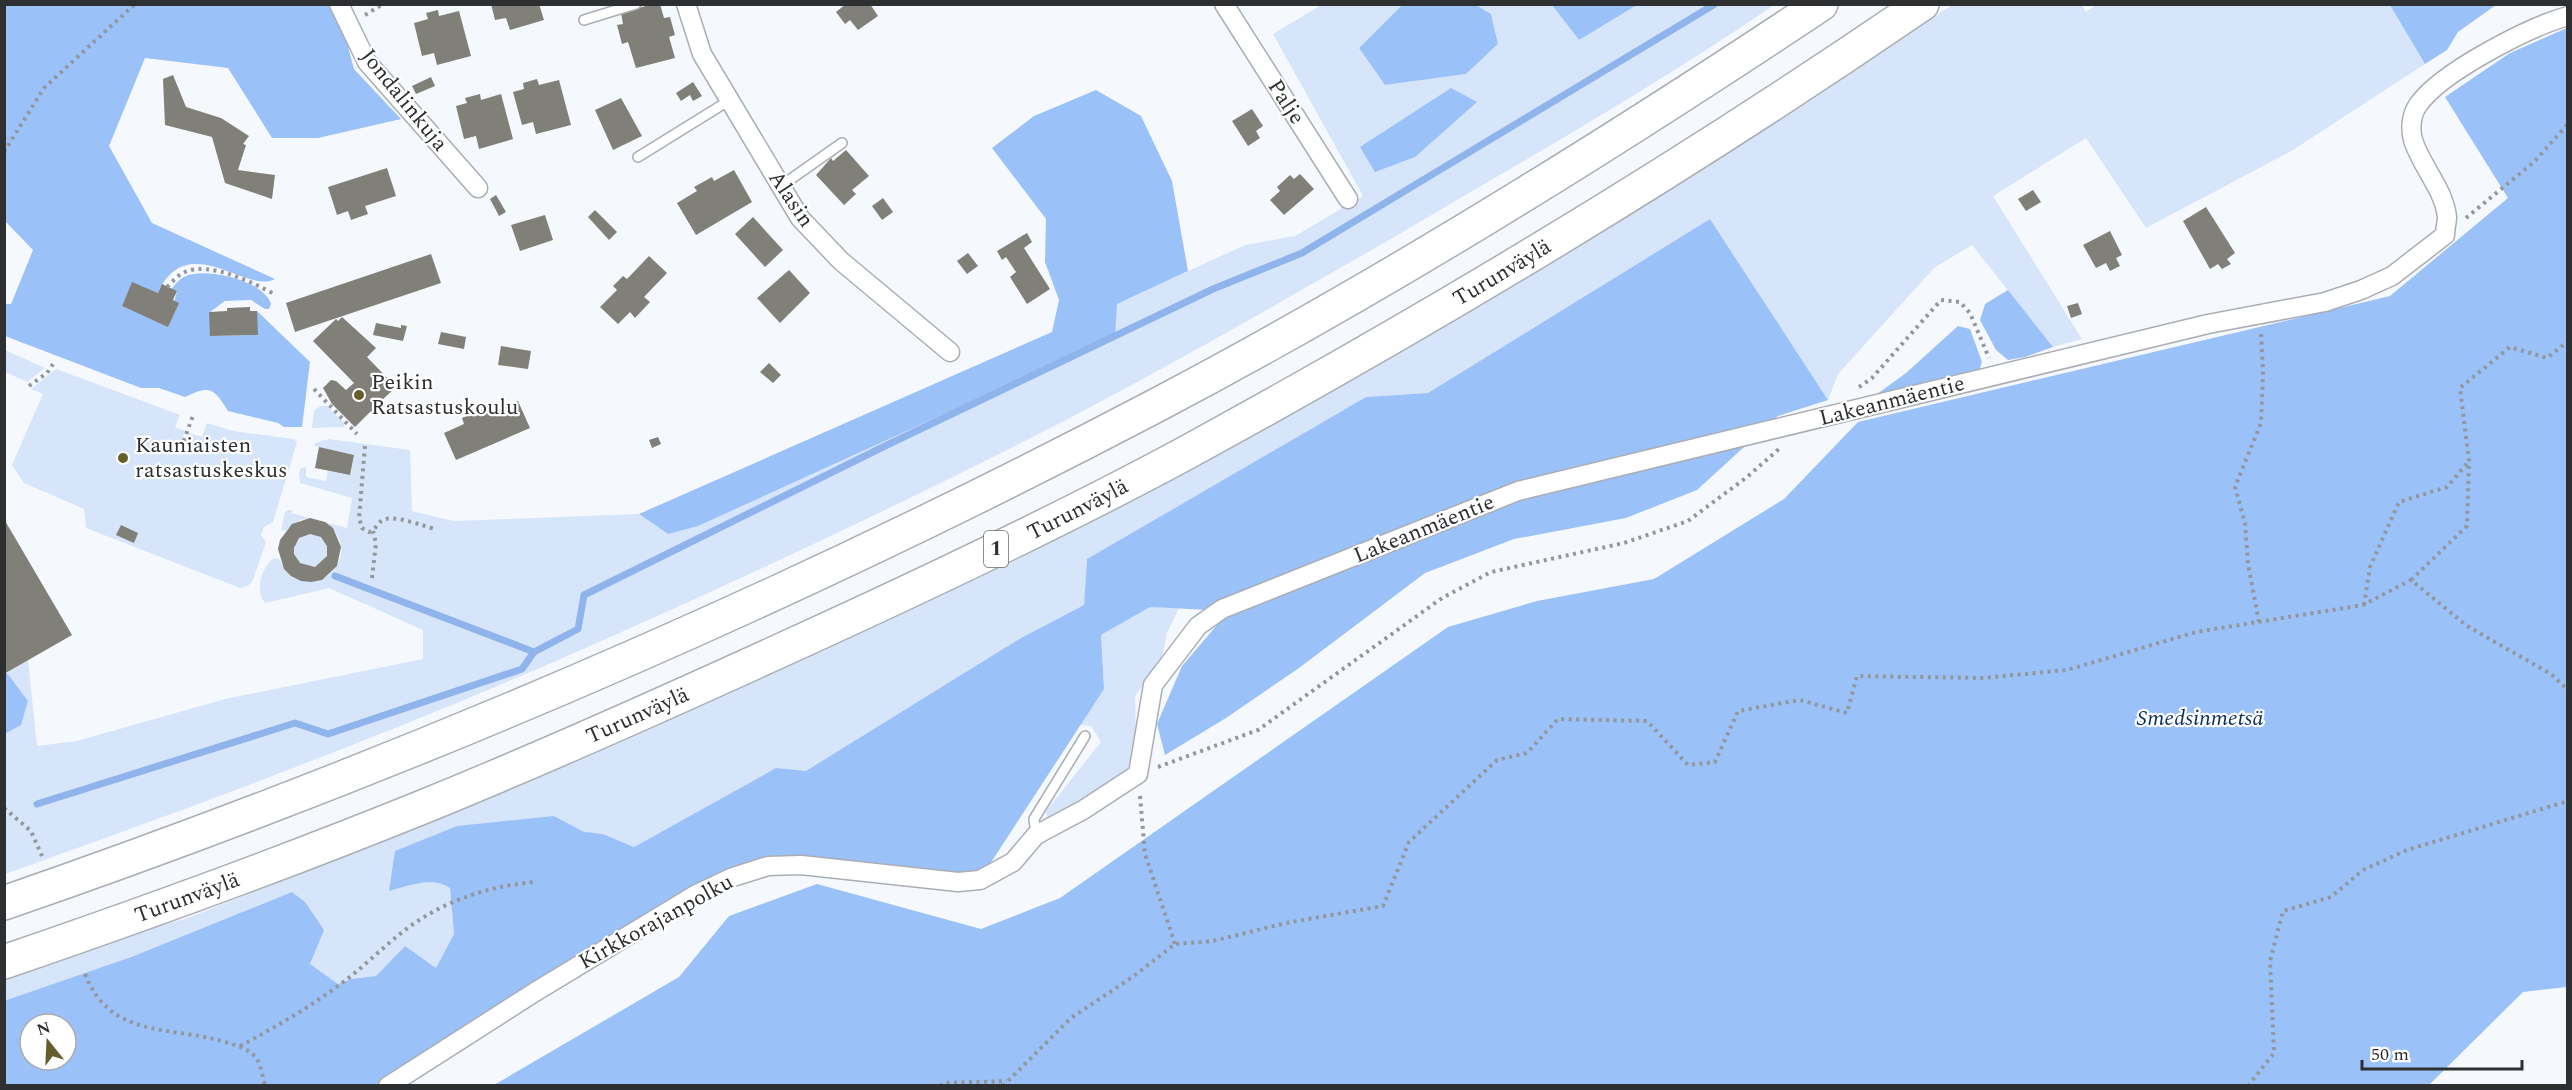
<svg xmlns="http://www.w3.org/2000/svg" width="2572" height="1090" viewBox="0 0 2572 1090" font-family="Spectral,serif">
  <rect width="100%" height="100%" fill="#f5f9fe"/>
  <!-- green -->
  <g fill="#d7e5fa">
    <path d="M2097 4 2390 5 2425 64 2293 150 2146 228 2086 138 1993 196 2082 339 2053 347 1972 245 1934 268 1838 374 1828 400 1710 219 1428 393 1366 397 1087 559 1084 605 1021 638 806 772 776 768 634 847 603 834 584 833 554 816 390 891C410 886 431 876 450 888L454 934 436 968 405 946 376 976 351 979 338 984 310 964 134 956 5 1001 4 978 150 928 185 919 231 901 679 715 900 613 1287 414 1498 295 1753 136 1952 5H2082L2086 12Z"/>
    <path d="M1321 5H1402L1359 48 1385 85 1466 74 1498 44 1491 14 1476 5H1552L1579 40 1637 5H1774C1654 87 1527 159 1401 233 1292 296 1183 358 1072 417 919 496 763 569 606 639 409 727 207 802 5 874V734L21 725 28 701 7 673 28 660 37 746 77 741 225 699 423 659V630L329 588 265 603C255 590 260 569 274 558L279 559C305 613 372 557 325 522L347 528 352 498 300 483 299 472 301 468 306 467V477L326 481 328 471 350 475 354 455 314 446 315 443 329 439 410 450 412 511 454 521 639 514 668 534 1117 304 1245 245 1295 236 1363 196 1273 34Z"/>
    <polygon points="5,350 45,368 27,382 5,372"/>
    <polygon points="56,369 180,415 175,427 185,431 179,447 183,448 189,433 202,437 207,423 233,431 294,439 297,442 273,522 264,527 261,535 266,542 253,580 249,585 240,588 86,528 84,509 24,483 12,465 43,394 31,389"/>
    <polygon points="321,406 327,406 344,423 344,427 312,428 314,410"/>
    <polygon points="288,510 292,510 291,513 310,518 300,520 285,531 281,530 285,512"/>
    <circle cx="311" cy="550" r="17"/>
    <polygon points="1150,607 1179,608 1167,633 1162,658 1135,696 1136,745 1125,776 1047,821 1046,811 1101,742 1091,726 1079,725 1104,689 1101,635"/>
  </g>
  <!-- forest -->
  <g fill="#9bc1f9" fill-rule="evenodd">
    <path d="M332 4 340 17 354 69 401 119 318 138H272L228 68 145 58 109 146 152 223 275 279C247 295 187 228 158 293L132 283 122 306 168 326 177 291 172 289C175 284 180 278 186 276 207 267 265 281 271 304L269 309H265L251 300 225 301 210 312V336L257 335V311L310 362 302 427H284L278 423 228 411C213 386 209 386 185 397L159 388H141L5 336 4 304H11L33 250 5 221V5Z"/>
    <polygon points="1402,5 1476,5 1491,14 1498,44 1466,74 1385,85 1359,48"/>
    <polygon points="1552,5 1637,5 1579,40"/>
    <polygon points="2390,5 2496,5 2458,32 2447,50 2425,64"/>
    <polygon points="2567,28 2567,987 2523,992 2429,1085 494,1085 679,977 729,916 817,884 981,929 1060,898 1448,627 1537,601 1654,579 1784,499 1858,422 2390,296 2508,198 2445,97 2510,53"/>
    <polygon points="1451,88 1477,102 1415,157 1375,172 1360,147"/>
    <polygon points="1096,90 1141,116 1172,181 1188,271 1117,304 1115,336 698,526 668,534 639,514 1052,332 1059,300 1045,262 1046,219 992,148 1034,116"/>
    <path d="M1710 219 1828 400 1778 416 1697 490 1626 518 1514 539 1425 573 1299 668 1226 718 1165 755 1157 724 1182 666 1229 611 1150 607 1101 635 1104 689 988 867 966 875 833 862 691 890 440 1041 376 1085H5L4 1001 134 956 292 892 305 902 324 930 310 964 338 984 351 979 376 976 405 946 436 968 454 934 450 888C431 876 410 886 389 891L395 851 457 826 554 816 584 832 603 834 634 847 776 768 806 771 1021 638 1084 605 1087 559 1366 397 1428 393ZM30 1024H66V1060H30Z"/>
    <polygon points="2008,290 2053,347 2025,357 2008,360 1996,350 1980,320 1985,304"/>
    <polygon points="1958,326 1970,329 1982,362 1979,371 1873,397 1906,373"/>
    <polygon points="7,673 28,701 21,725 5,734 4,674"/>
  </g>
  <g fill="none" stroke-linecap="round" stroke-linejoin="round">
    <!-- stream -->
    <g stroke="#8eb4eb" stroke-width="7">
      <polyline points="335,576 534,652 578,629 584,595 887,445 1213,289 1302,253 1715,4"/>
      <polyline points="37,804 295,723 328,734 522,669 534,652"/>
    </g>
  </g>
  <!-- building -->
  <g fill="#807f78" fill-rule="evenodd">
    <polygon points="491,4 539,4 544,20 510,30 506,18 495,20"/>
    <polygon points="653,4 660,4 664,18 670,17 675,35 669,37 675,58 636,68 628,42 622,44 617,25 623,24 621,13"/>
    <polygon points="846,4 870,4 878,16 858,30 850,20 845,24 836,12"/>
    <polygon points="438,10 439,16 459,11 471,56 437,65 434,53 422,56 414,23 428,19 426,13"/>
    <polygon points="173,75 186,107 221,118 249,136 243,144 246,145 238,170 275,175 272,199 225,183 212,137 165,125 163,79"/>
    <polygon points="431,77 435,86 416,94 412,86"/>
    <polygon points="537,79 539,85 559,80 571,125 536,134 533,122 522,125 513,92 524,89 523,83"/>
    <polygon points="693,82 702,96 693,101 690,95 681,101 676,93"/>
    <polygon points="480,94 481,100 501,94 513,139 479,149 476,136 464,139 456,106 467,103 465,98"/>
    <polygon points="621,98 642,136 613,150 595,110"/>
    <polygon points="1252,109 1263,126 1256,131 1260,138 1248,146 1232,121"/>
    <polygon points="846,150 869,176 852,190 856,194 844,205 816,175 831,158 833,161"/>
    <polygon points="387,168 396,196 365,206 368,214 351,220 348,211 337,215 328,187"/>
    <polygon points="734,170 752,202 696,235 677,203 697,191 694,187 712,177 714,181"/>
    <polygon points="1300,174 1314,189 1284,215 1270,200 1280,191 1277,187 1290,175 1294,179"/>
    <polygon points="2033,190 2041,202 2026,211 2018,199"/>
    <polygon points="496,195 506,212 499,216 490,199"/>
    <polygon points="883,198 893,212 882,220 872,206"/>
    <polygon points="2206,207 2235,253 2227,259 2231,264 2222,269 2218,264 2210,269 2183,221"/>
    <polygon points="595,210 617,232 609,240 588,217"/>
    <polygon points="545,215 553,240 520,251 511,225"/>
    <polygon points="753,217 783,250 765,267 735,234"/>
    <polygon points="2110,231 2122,255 2116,258 2120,266 2110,271 2106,263 2096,268 2083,245"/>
    <polygon points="1027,233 1032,242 1024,248 1050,289 1027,304 1010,277 1016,272 1006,257 1002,260 997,251"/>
    <polygon points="968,253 978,266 967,274 957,261"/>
    <polygon points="431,254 441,283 295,332 286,303"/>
    <polygon points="649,256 667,273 644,297 650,302 635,318 630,312 618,324 600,307 617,290 613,286 623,276 627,279"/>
    <polygon points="789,270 810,293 780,323 757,298"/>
    <polygon points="132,282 158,293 162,284 177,291 173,300 179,303 168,327 122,306"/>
    <polygon points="2078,303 2082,314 2071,318 2067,306"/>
    <polygon points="250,307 250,311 257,311 258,335 210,336 209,312 227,311 227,308"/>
    <polygon points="342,317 376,348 367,357 396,387 380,402 383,405 373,414 371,411 355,427 332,404 323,388 331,380 336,381 346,390 354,383 313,341 336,319 338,321"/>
    <polygon points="376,323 401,328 401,325 407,326 403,341 373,335"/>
    <polygon points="441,332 466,337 464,349 438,344"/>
    <polygon points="501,346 531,351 528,369 498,365"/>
    <polygon points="769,363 781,375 773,383 760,372"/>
    <polygon points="518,401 530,428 456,460 444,433 464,424 462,418 486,408 488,414"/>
    <polygon points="658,437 661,444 652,448 649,440"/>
    <polygon points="319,447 354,455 350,475 315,468"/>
    <path d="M310 518 325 522 333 528 341 547 337 566 322 580 311 582 301 581 291 576 284 569 278 549 280 540 292 524ZM310 534 321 537 327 546V556L315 567 300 563 294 554V548L299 538Z"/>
    <polygon points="4,519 72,635 4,674"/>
    <polygon points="121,525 138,533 134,543 116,535"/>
  </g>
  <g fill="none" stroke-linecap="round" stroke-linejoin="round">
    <defs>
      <g id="lane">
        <polyline points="584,20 636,4"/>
        <polyline points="638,157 730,100"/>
        <polyline points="781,186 842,143"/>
        <polyline points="1036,835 1034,819 1085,736"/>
      </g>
      <g id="street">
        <polyline points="339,4 367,62 478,188"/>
        <polyline points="686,4 702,54 800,218 841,261 950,352"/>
        <polyline points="1224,4 1348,199"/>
        <path d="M388 1086 535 992 695 895 733 877 768 866 801 865 958 882 980 880 1013 862 1036 835 1083 810 1138 774 1153 685 1198 626 1222 609 1518 491 2208 324 2325 302 2361 290 2392 276 2445 235C2445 229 2447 222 2447 217 2444 189 2421 166 2413 140 2410 129 2411 115 2418 105 2441 72 2529 27 2568 16"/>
      </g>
      <g id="highway">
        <path d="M4 903C400 766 786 600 1157 405 1385 285 1606 147 1821 4"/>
        <path id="s1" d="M4 962C147 913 290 861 430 804 550 755 668 702 786 648 920 587 1054 524 1184 454 1437 316 1684 167 1922 4"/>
      </g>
    </defs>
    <!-- lane casing -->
    <use href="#lane" stroke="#aaaeb4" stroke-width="12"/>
    <!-- street casing -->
    <use href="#street" stroke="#aaaeb4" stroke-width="21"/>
    <!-- highway casing -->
    <use href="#highway" stroke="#aaaeb4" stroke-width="36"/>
    <!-- path -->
    <g stroke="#94979a" stroke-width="4" stroke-dasharray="3 4.5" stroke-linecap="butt">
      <polyline points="365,15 383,4"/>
      <polyline points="4,152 44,88 135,4"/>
      <polyline points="2466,218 2534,162 2568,124"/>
      <path d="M167 287C173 281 178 275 185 272 210 261 254 283 276 295"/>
      <polyline points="29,386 47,373 53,364"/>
      <polyline points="1859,387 1872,378 1941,300 1960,302 1970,313 1989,358"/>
      <polyline points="314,389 357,434"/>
      <path d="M365 446 359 518 362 528 369 532C376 530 377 523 383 520 393 514 423 526 435 529"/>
      <polyline points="181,448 194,413"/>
      <polyline points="372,578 376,543 373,531"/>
      <polyline points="2411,580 2467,526 2469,461 2460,388 2510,347 2547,358 2568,341"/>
      <polyline points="2364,605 2370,567 2399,502 2447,487 2469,461"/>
      <polyline points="2259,622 2248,564 2245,523 2235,487 2261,423 2263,372 2261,334"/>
      <polyline points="1158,767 1258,730 1442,598 1491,572 1624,543 1688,521 1747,477 1779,449"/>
      <polyline points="1140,796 1145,854 1175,944"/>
      <polyline points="4,808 31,831 42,856"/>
      <path d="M85 974C111 1040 170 1025 225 1042 236 1045 250 1049 257 1059 261 1066 263 1078 265 1086"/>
      <path d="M240 1046C276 1027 310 1007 342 983 365 966 386 944 409 927 446 900 492 885 537 882"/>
      <polyline points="940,1086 944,1083 1007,1081"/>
      <polyline points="1003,1086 1071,1018 1134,976 1175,944 1213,941 1286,923 1383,906 1409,842 1497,760 1527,753 1558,719 1647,721 1688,765 1715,762 1738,711 1800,700 1847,713 1857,676 1982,678 2067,670 2196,632 2363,605 2411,580 2467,626 2551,674 2568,690"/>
      <polyline points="2248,1086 2274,1053 2270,961 2283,911 2331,897 2363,870 2407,850 2568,801"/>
    </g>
    <!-- lane -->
    <use href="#lane" stroke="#fff" stroke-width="9"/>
    <!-- street -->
    <use href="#street" stroke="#fff" stroke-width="18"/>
    <!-- highway -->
    <use href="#highway" stroke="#fff" stroke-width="33"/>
  </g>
  <!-- markers -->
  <g fill="#665d2a" stroke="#fff" stroke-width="2">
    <circle cx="359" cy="395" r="6"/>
    <circle cx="123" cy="458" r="6"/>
  </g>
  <g text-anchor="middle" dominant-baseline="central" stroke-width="4.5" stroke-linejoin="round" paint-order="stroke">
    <!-- shield labels -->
    <rect fill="#fff" stroke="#6c6d6f" stroke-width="1.5" x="984" y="531" width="24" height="36" rx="4.5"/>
    <g font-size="21" font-weight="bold" fill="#2d2f31">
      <text x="996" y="549">1</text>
    </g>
    <!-- street labels -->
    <g font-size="22" fill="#2d2f31" stroke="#fff">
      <text transform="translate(404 100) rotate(51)">Jondalinkuja</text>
      <text transform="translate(1286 102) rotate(57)">Palje</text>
      <text transform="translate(791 199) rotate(56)">Alasin</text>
      <text stroke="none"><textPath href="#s1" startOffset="1652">Turunväylä</textPath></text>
      <text transform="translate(1892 401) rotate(-14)">Lakeanmäentie</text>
      <text stroke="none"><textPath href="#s1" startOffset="1166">Turunväylä</textPath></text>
      <text transform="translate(1424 529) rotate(-22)">Lakeanmäentie</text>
      <text stroke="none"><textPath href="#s1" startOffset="680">Turunväylä</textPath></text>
      <text stroke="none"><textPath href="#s1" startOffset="194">Turunväylä</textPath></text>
      <text transform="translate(656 922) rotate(-29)">Kirkkorajanpolku</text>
    </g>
    <!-- poi labels -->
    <g font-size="22" fill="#2d2f31" stroke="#fff" text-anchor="start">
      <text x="371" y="382">Peikin<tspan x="371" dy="25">Ratsastuskoulu</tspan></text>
      <text x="135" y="445">Kauniaisten<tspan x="135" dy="25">ratsastuskeskus</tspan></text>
    </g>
    <!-- park labels -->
    <g font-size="22" font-style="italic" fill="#0c3061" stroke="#fff">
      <text x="2200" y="718">Smedsinmetsä</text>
    </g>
  </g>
  <!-- border -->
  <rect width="2572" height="1090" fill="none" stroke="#2d2f31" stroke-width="12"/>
  <!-- north arrow -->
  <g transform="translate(48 1042) rotate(342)"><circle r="28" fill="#ffffff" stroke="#abacad" stroke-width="1.5"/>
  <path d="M0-4.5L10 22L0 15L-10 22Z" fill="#665d2a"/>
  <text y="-9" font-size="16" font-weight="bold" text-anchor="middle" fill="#2d2f31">N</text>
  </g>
  <!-- scale -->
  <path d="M2362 1060v9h160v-9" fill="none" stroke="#2d2f31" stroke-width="3"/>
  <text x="2371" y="1060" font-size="18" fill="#2d2f31" stroke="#ffffff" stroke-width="4.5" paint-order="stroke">50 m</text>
</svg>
